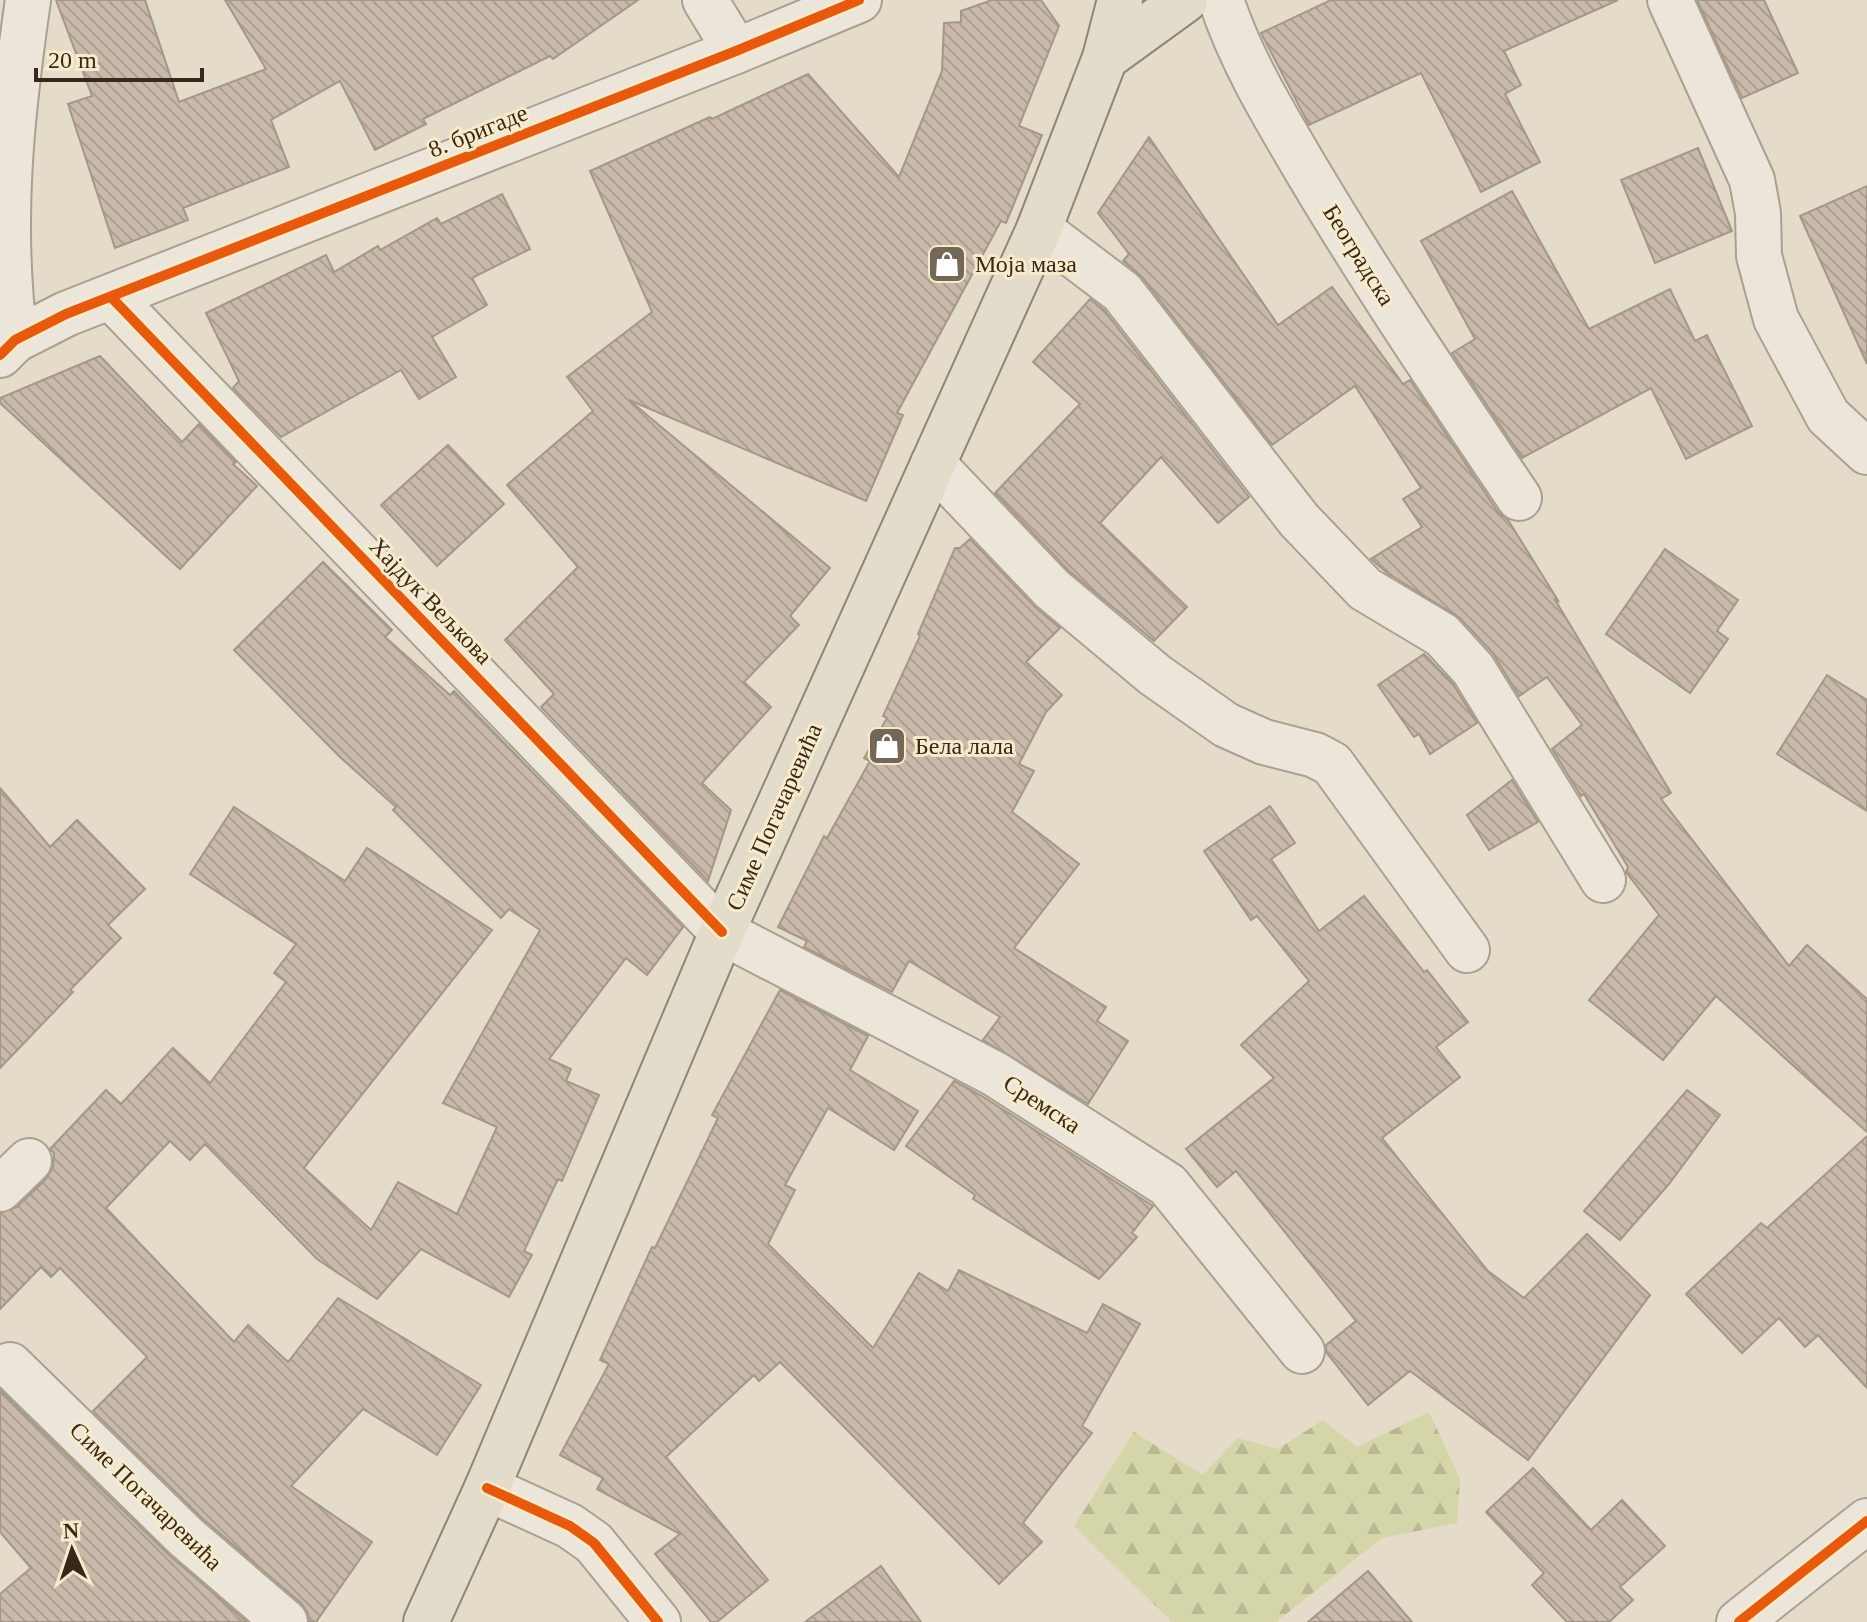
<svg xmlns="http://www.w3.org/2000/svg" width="1867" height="1622" viewBox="0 0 1867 1622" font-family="Georgia,serif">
  <defs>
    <pattern id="forest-firs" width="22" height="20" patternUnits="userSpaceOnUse" patternTransform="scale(2)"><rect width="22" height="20" fill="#d4d5a9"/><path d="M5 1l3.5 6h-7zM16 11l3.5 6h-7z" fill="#b7b791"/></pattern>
    <pattern id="building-back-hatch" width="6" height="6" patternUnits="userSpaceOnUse" patternTransform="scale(2)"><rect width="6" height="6" fill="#c8b9a9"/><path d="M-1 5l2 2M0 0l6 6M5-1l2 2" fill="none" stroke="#ac9f91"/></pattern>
  </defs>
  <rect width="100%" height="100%" fill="#e4dcc8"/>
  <!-- forest -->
  <polygon fill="url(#forest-firs)" points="1429,1412 1460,1479 1457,1523 1382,1538 1276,1622 1172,1622 1074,1526 1134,1432 1203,1475 1238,1438 1278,1449 1323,1420 1357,1447"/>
  <!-- building -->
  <g fill="url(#building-back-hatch)" stroke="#a49788" stroke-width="2">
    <polygon points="56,0 145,0 179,102 266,69 225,0 638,0 553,59 550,56 423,119 426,124 375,150 340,81 271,120 289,167 183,208 188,220 115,248 68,104 92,96"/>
    <polygon points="992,0 1041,0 1059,26 1019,126 1042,135 1006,223 1001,221 897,413 903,415 866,501 629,400 830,568 790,616 799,625 744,682 771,707 702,783 731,810 708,881 541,707 554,694 505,640 578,567 507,485 593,411 567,377 652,312 590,171 710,117 712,119 808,74 899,177 942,71 944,23 961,22 961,11"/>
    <polygon points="1331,0 1618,0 1504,51 1521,85 1505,94 1540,162 1481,192 1421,73 1309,125 1261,33"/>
    <polygon points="1697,0 1764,0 1798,73 1742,98"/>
    <polygon points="1149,137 1278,325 1332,287 1403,384 1410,380 1498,512 1508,520 1559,602 1554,598 1671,793 1661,799 1789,966 1807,945 1867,999 1867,1132 1716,996 1663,1060 1589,1000 1659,915 1626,872 1628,867 1584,794 1581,796 1552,749 1582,725 1547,677 1519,696 1492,652 1460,618 1387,573 1371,559 1422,527 1403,499 1421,488 1355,386 1272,445 1142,277 1123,261 1129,254 1098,213"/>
    <polygon points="1698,148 1732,231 1655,263 1621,180"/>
    <polygon points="1867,186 1867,364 1800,216"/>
    <polygon points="1512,191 1589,329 1670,289 1695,341 1707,335 1752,426 1686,459 1651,388 1522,458 1452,353 1475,339 1421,241"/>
    <polygon points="502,194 530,249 472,278 487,305 432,337 456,377 419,399 401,370 281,437 233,388 239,381 206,313 326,255 334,272 378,246 380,250 437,218 441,224"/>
    <polygon points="1090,299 1104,310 1249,497 1218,523 1161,457 1100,523 1187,607 1154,641 1069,571 995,493 1080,404 1033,362"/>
    <polygon points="100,356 182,442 199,424 236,462 233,464 257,486 180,569 0,403 0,398"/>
    <polygon points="448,445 504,504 437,566 381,505"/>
    <polygon points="970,539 1034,606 1060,628 1026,662 1062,695 1046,712 1019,764 1034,771 1012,812 1079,864 1014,948 1106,1007 1097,1021 1128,1041 1088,1104 983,1040 1000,1017 909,961 892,992 804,947 807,941 778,927 824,836 827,838 870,761 864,758 887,718 883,716 920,636 918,634 955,548 960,548"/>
    <polygon points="1665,549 1738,600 1717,631 1728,639 1690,693 1606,634"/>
    <polygon points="323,562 392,630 385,637 450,695 454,691 683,927 647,975 626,958 549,1059 571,1069 566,1081 599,1095 562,1181 558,1179 524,1251 532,1255 509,1297 421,1249 377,1299 317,1259 205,1144 190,1160 170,1141 106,1208 234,1342 248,1325 288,1362 338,1298 481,1385 437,1455 363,1409 291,1486 372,1542 316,1622 309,1622 308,1613 301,1603 203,1519 93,1411 147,1357 60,1268 51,1277 41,1267 0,1309 0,1213 17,1207 46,1179 53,1167 54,1153 50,1149 106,1090 121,1104 173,1048 210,1083 286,982 274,973 296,944 190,874 234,807 345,881 367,848 492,930 304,1168 371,1230 398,1182 457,1214 497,1127 443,1103 540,930 509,909 501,918 393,810 396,807 341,758 234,650"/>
    <polygon points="1424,654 1453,684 1477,723 1430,754 1419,734 1414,737 1378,685"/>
    <polygon points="1827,675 1867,700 1867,811 1777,754"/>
    <polygon points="1512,780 1538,822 1489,850 1467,815"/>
    <polygon points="0,788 50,847 77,820 145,889 108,925 121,938 70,990 73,992 0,1068"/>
    <polygon points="1270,806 1295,843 1271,859 1319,931 1364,896 1424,972 1427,970 1468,1022 1436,1047 1460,1077 1382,1138 1488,1271 1524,1298 1587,1234 1650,1295 1528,1460 1410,1371 1368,1405 1326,1352 1326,1345 1356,1321 1236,1171 1217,1187 1186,1149 1274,1078 1241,1045 1309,981 1257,916 1251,920 1204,851"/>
    <polygon points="780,990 868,1036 850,1070 918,1111 894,1150 828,1108 785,1185 795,1190 768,1244 873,1348 919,1273 948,1291 959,1270 1087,1333 1103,1304 1140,1324 1082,1426 1092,1433 1023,1523 1042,1542 999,1584 780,1362 759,1381 754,1375 666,1457 768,1580 717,1622 711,1622 655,1554 680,1534 597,1489 603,1478 560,1455 609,1364 600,1360 652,1247 655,1248 718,1118 712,1115"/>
    <polygon points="954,1081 982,1096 1153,1206 1132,1233 1137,1237 1099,1279 973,1199 975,1195 906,1146"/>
    <polygon points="1687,1090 1720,1115 1669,1184 1620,1240 1584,1211"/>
    <polygon points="1867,1136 1867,1388 1818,1335 1805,1347 1779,1318 1742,1353 1686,1294 1761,1223 1767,1228"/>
    <polygon points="0,1390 169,1555 247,1622 0,1622 0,1594 31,1568 0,1532"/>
    <polygon points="1533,1468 1591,1530 1622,1500 1665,1546 1620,1587 1633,1600 1609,1622 1567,1622 1532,1585 1544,1573 1486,1512"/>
    <polygon points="881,1566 921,1622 805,1622"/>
    <polygon points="1368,1571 1412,1622 1308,1622"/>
  </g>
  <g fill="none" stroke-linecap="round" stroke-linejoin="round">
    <defs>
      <g id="minor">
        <polyline points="705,0 736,51"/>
        <path d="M1221 0C1242 63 1276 118 1309 174 1375 285 1447 391 1519 498"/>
        <polyline points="1670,0 1752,180 1758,213 1759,256 1776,319 1828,416 1867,452"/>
        <polyline points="1039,229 1122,292 1299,520 1365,589 1442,635 1473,669 1603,880"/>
        <polyline points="111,297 722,932 995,1074 1168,1185 1302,1351"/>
        <path d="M15 340C0 221 11 118 28 0"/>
        <polyline points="0,355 15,340 66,314 736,51 859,0"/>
        <polyline points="933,464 1052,589 1155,675 1226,725 1264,742 1315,755 1332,764 1467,950"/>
        <polyline points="0,1189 29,1161"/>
        <polyline points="10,1365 186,1537 285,1622"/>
        <polyline points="487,1488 570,1526 594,1543 658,1622"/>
        <polyline points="1739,1622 1867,1521"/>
      </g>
      <g id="major">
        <polyline points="1105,58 1185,0"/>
        <polyline points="426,1622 487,1488 722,932 1039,229 1105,58 1120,0"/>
      </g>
    </defs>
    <!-- minor casing -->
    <use href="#minor" stroke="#a9a092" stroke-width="48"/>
    <!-- major casing -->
    <use href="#major" stroke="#8e8679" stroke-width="48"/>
    <!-- minor -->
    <use href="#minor" stroke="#ece6da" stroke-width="44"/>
    <!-- major -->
    <use href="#major" stroke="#e3dccb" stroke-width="44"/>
    <defs>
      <g id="cycleway">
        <polyline points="111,297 722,932"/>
        <polyline points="0,355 15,340 66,314 736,51 859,0"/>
        <polyline points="487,1488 570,1526 594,1543 658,1622"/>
        <polyline points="1739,1622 1867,1521"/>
      </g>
    </defs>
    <!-- cycleway casing -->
    <use href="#cycleway" stroke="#f7ebcc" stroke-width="15"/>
    <!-- cycleway -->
    <use href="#cycleway" stroke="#e8590c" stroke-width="10"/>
  </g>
  <!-- icons -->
  <defs>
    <symbol id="shop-square" viewBox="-11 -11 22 22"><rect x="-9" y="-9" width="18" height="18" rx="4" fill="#746757" stroke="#f7ebcc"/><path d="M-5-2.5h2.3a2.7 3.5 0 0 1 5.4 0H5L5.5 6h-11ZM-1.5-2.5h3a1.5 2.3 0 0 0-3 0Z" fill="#fff"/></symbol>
  </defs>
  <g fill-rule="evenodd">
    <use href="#shop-square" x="925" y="242" width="44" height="44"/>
    <use href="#shop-square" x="865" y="724" width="44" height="44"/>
  </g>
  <g text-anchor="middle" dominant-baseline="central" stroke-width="6" stroke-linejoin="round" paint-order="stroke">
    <!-- street labels -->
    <g font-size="24" fill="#37281a" stroke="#f7ebcc">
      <text transform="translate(478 131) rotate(-22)">8. бригаде</text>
      <text transform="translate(1359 255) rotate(58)">Београдска</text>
      <text transform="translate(431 601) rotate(46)">Хајдук Вељкова</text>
      <text transform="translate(774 817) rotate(-66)">Симе Погачаревића</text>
      <text transform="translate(1042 1104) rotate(33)">Сремска</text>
      <text transform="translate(146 1496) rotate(44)">Симе Погачаревића</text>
    </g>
    <!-- poi labels -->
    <g font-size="24" fill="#37281a" stroke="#f7ebcc" text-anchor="start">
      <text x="975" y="264">Моја маза</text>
      <text x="915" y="746">Бела лала</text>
    </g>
  </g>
  <!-- north arrow -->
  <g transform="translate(72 1550) rotate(357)" stroke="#f7ebcc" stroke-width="6" paint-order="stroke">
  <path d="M0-6L14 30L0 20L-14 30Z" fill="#37281a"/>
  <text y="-12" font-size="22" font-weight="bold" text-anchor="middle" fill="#37281a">N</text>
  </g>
  <!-- scale -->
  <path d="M36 68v12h166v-12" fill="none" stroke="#37281a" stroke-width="4"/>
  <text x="48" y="68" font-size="24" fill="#37281a" stroke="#f7ebcc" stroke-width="6" paint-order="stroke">20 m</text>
</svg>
